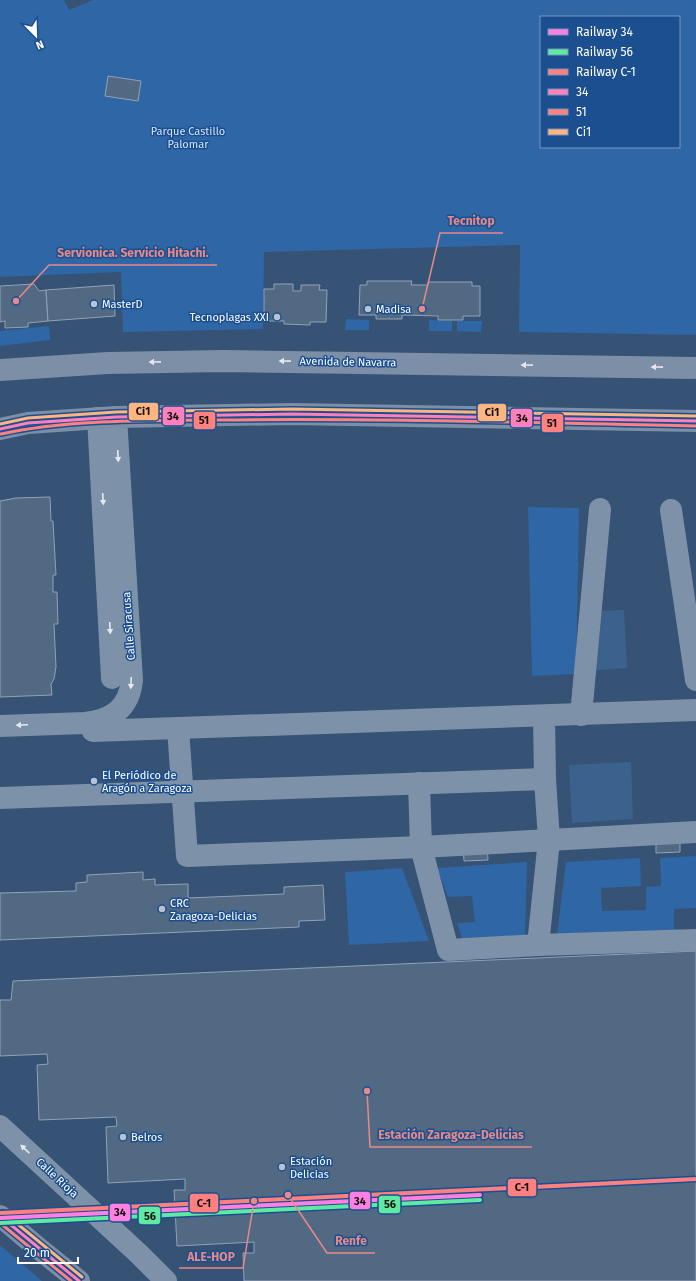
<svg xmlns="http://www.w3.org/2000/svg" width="696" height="1281" viewBox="0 0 696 1281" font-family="'Fira Sans',sans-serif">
  <rect width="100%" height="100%" fill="#365274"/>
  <!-- green -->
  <g fill="#2f66a5" fill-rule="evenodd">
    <path d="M0 0H64L69 10 93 0H696V335L519 332 520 245 264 252 263 329 123 332 121 272 0 277ZM541 17H679V147H541Z"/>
    <polygon points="346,319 369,320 369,330 345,330"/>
    <polygon points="429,320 452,321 452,331 429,331"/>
    <polygon points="457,321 482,321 481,332 457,331"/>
    <polygon points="49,326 50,340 0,346 0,331"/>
    <polygon points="528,507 579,508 576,674 532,676"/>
    <polygon points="696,856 696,908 674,909 674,930 557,935 566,862 640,858 641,886 601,888 602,911 646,910 646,887 661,886 660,858"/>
    <polygon points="527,862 525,937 463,940 457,923 475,922 472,896 448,897 437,868"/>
    <polygon points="402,868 429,941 349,945 345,872"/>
    <polygon points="0,1245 42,1281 0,1281"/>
  </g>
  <!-- water -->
  <g fill="#3b618d">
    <polygon points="624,610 627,668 586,671 594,611"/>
    <polygon points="631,762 633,819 572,823 569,765"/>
  </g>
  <!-- building -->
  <g fill="#526984" stroke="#92a2b6">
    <polygon points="108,76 141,81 138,101 105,96"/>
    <polygon points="367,281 412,281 411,285 428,285 428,282 472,282 472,286 480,286 480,316 463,316 463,320 438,320 438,316 402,315 402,319 376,319 376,315 359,315 360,285 367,285"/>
    <polygon points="34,284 39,291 46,290 48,321 28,323 28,327 5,328 5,321 0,322 0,286"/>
    <polygon points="274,284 293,284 293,291 301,291 301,285 320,285 319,290 327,290 326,322 310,322 310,325 284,324 284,321 264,321 264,289 274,289"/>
    <polygon points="114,285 115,316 48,321 46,290"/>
    <polygon points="50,497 51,521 53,521 56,575 53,575 53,592 57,592 58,624 54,624 56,667 54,679 51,684 52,695 0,697 0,501 16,498"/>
    <polygon points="680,837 680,852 656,853 656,838"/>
    <polygon points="487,845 488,860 464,861 463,846"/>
    <polygon points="143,872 143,880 155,879 155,885 188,884 188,898 284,894 284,887 323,885 325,920 299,921 299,927 0,940 0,893 76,891 76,883 87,882 87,875"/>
    <polygon points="696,951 696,1281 244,1281 243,1253 254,1253 254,1242 177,1246 174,1190 185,1190 185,1179 108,1183 106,1127 117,1126 116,1117 39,1120 37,1065 48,1064 47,1054 0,1056 0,1000 11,1000 13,981"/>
  </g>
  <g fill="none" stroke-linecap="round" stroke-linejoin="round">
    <!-- minor -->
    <g stroke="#7d92a8" stroke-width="22">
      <polyline points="98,418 112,678"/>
      <polyline points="671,510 696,680"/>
      <polyline points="581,715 600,509"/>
      <polyline points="544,716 545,779 549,840 538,945 696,940"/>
      <path d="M0 726 85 723C112 720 129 709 132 680L116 417"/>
      <polyline points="178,728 187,856 421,847 696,832"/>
      <polyline points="93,731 696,710"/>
      <polyline points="419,783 421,847 448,950 538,945"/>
      <polyline points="0,798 545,779"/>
    </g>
    <!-- major -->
    <g stroke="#7d8ea7" stroke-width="22">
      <polyline points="0,370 108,363 223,361 696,368"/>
      <polyline points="0,429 28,423 116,417 292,414 696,421"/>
    </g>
    <!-- minor-bridge -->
    <polyline stroke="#7d92a8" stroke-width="22" points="0,1126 139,1254 166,1281"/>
    <!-- major-bridge -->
    <polyline stroke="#7d8ea7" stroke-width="22" points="0,1216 37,1247 79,1281"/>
    <defs>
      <g id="bus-1">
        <polyline points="0,429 28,423 116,417 292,414 696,421"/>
        <polyline points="0,1216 79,1281"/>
      </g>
      <g id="bus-2">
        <path d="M1 434C71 419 149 421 220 420 379 418 538 423 696 426"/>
        <polyline points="0,1223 71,1281"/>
      </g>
      <g id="bus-3">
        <polyline points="0,424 28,418 116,412 292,409 696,416"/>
        <polyline points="3,1212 82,1277"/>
      </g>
    </defs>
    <!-- bus-1 casing -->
    <use href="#bus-1" stroke="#1b4f8f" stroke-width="6"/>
    <!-- bus-2 casing -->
    <use href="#bus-2" stroke="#1b4f8f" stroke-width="6"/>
    <!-- bus-3 casing -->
    <use href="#bus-3" stroke="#1b4f8f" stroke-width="6"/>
    <!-- bus-1 -->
    <use href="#bus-1" stroke="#ff80bb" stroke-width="3"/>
    <!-- bus-2 -->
    <use href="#bus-2" stroke="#ff8180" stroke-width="3"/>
    <!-- bus-3 -->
    <use href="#bus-3" stroke="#ffb580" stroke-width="3"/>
    <defs>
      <polyline id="rail-1" points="0,1218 480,1195"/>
      <polyline id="rail-2" points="0,1223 480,1200"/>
      <polyline id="rail-3" points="0,1213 696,1179"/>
    </defs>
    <!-- rail-1 casing -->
    <use href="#rail-1" stroke="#1b4f8f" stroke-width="7"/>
    <!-- rail-2 casing -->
    <use href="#rail-2" stroke="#1b4f8f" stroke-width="7"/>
    <!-- rail-3 casing -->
    <use href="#rail-3" stroke="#1b4f8f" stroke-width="7"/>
    <!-- rail-1 -->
    <use href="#rail-1" stroke="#ff80e2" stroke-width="4"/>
    <!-- rail-2 -->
    <use href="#rail-2" stroke="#60e9a3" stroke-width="4"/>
    <!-- rail-3 -->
    <use href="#rail-3" stroke="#ff8080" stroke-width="4"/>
  </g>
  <!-- one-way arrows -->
  <defs><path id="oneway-solid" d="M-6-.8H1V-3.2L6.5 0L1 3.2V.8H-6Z"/></defs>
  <g fill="#e5e8ed">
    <use href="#oneway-solid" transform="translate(285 361) rotate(-179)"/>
    <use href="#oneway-solid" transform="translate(155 362) rotate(179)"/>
    <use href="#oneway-solid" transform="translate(527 365) rotate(-179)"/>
    <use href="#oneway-solid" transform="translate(657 367) rotate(-179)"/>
  </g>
  <g fill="#e5e9ee">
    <use href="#oneway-solid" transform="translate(118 456) rotate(87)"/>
    <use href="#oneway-solid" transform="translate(103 499) rotate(87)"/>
    <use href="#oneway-solid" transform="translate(110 628) rotate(87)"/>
    <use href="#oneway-solid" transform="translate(131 683) rotate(93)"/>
    <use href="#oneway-solid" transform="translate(22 725) rotate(178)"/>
    <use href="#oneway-solid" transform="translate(25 1149) rotate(-137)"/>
  </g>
  <!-- markers -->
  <g fill="#b9c2ce" stroke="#1b4f8f" stroke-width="1.5">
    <circle cx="94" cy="304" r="4"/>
    <circle cx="368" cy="309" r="4"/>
    <circle cx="277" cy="317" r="4"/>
    <circle cx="94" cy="781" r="4"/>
    <circle cx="162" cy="909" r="4"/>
    <circle cx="123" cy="1137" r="4"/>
    <circle cx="282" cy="1167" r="4"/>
  </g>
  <g text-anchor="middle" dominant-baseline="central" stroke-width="3" stroke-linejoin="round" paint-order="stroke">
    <!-- park labels -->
    <g font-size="11" fill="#cfe3fa" stroke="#1b4f8f">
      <text x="188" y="131">Parque Castillo<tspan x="188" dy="13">Palomar</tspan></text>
    </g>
    <!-- poi labels -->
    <g font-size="11" fill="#fff" stroke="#1b4f8f" text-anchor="start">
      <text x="102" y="304">MasterD</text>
      <text x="376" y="309">Madisa</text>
      <text x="269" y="317" text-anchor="end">Tecnoplagas XXI</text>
      <text x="102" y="775">El Periódico de<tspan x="102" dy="13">Aragón a Zaragoza</tspan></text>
      <text x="170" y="903">CRC<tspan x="170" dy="13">Zaragoza-Delicias</tspan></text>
      <text x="131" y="1137">Belros</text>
      <text x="290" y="1161">Estación<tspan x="290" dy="13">Delicias</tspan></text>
    </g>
    <!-- street labels -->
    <g font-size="11" fill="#fff" stroke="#1b4f8f">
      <text transform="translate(348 362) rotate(1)">Avenida de Navarra</text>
      <text transform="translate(129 626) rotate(-94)">Calle Siracusa</text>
      <text transform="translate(57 1178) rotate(43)">Calle Rioja</text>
    </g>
  </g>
  <!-- callouts -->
  <path fill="none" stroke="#e88989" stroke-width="1.5" d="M422 309L440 233H503M16 301L49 265H217M367 1091L370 1147H532M288 1195L327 1253H375M254 1201L243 1268H179"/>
  <g fill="#e88989" stroke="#1b4f8f" stroke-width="1.5">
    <circle cx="422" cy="309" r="4"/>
    <circle cx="16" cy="301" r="4"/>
    <circle cx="367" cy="1091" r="4"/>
    <circle cx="288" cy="1195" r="4"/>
    <circle cx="254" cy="1201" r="4"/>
  </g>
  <g font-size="12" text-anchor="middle" font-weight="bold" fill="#e88989" stroke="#1b4f8f" stroke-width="3" stroke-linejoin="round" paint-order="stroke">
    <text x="471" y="225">Tecnitop</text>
    <text x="133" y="257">Servionica. Servicio Hitachi.</text>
    <text x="451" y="1139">Estación Zaragoza-Delicias</text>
    <text x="351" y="1245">Renfe</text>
    <text x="211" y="1261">ALE-HOP</text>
  </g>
  <g stroke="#1b4f8f" stroke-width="1.5">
    <rect x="128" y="402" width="31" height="19" rx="4" fill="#ffb580"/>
    <rect x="477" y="403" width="30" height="19" rx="4" fill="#ffb580"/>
    <rect x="162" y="406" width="23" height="20" rx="4" fill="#ff80bb"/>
    <rect x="510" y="408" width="23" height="20" rx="4" fill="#ff80bb"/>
    <rect x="193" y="411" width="23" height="19" rx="4" fill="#ff8180"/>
    <rect x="541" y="413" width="23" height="20" rx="4" fill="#ff8180"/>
    <rect x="507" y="1178" width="30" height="19" rx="4" fill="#ff8080"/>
    <rect x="349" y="1191" width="22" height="19" rx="4" fill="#ff80e2"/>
    <rect x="189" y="1193" width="30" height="20" rx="4" fill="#ff8080"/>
    <rect x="378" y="1195" width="23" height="19" rx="4" fill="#60e9a3"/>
    <rect x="109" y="1203" width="22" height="19" rx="4" fill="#ff80e2"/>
    <rect x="138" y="1206" width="23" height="19" rx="4" fill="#60e9a3"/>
  </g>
  <g font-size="11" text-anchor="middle" font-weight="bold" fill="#111">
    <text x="143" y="415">Ci1</text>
    <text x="492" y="416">Ci1</text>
    <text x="173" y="420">34</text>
    <text x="522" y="422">34</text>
    <text x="204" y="424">51</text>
    <text x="552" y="427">51</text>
    <text x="522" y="1191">C-1</text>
    <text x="360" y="1205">34</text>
    <text x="204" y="1207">C-1</text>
    <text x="390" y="1208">56</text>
    <text x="120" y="1216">34</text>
    <text x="150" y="1220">56</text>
  </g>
  <!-- legend -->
  <rect x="540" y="16" width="140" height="132" fill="#1b4f8f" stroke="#7695bc"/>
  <rect x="548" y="29" width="20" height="6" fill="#ff80e2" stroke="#7695bc"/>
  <text x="576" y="36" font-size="12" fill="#ffffff">Railway 34</text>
  <rect x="548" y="49" width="20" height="6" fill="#60e9a3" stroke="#7695bc"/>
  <text x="576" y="56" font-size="12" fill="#ffffff">Railway 56</text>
  <rect x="548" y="69" width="20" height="6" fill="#ff8080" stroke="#7695bc"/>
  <text x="576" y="76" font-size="12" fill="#ffffff">Railway C-1</text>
  <rect x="548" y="89" width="20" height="6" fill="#ff80bb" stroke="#7695bc"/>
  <text x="576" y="96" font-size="12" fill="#ffffff">34</text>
  <rect x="548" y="109" width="20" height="6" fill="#ff8180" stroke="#7695bc"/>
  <text x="576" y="116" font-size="12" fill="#ffffff">51</text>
  <rect x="548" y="129" width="20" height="6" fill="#ffb580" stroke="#7695bc"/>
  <text x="576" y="136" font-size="12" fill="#ffffff">Ci1</text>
  <!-- north arrow -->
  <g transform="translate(36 36) rotate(157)" stroke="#1b4f8f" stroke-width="3" paint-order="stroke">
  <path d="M0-3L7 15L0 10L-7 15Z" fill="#ffffff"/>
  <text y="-6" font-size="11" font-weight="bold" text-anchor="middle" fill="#ffffff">N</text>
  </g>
  <!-- scale -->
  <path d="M18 1257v6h60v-6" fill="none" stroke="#ffffff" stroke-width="2"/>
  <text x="24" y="1257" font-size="12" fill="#ffffff" stroke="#1b4f8f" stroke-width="3" paint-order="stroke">20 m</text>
</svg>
